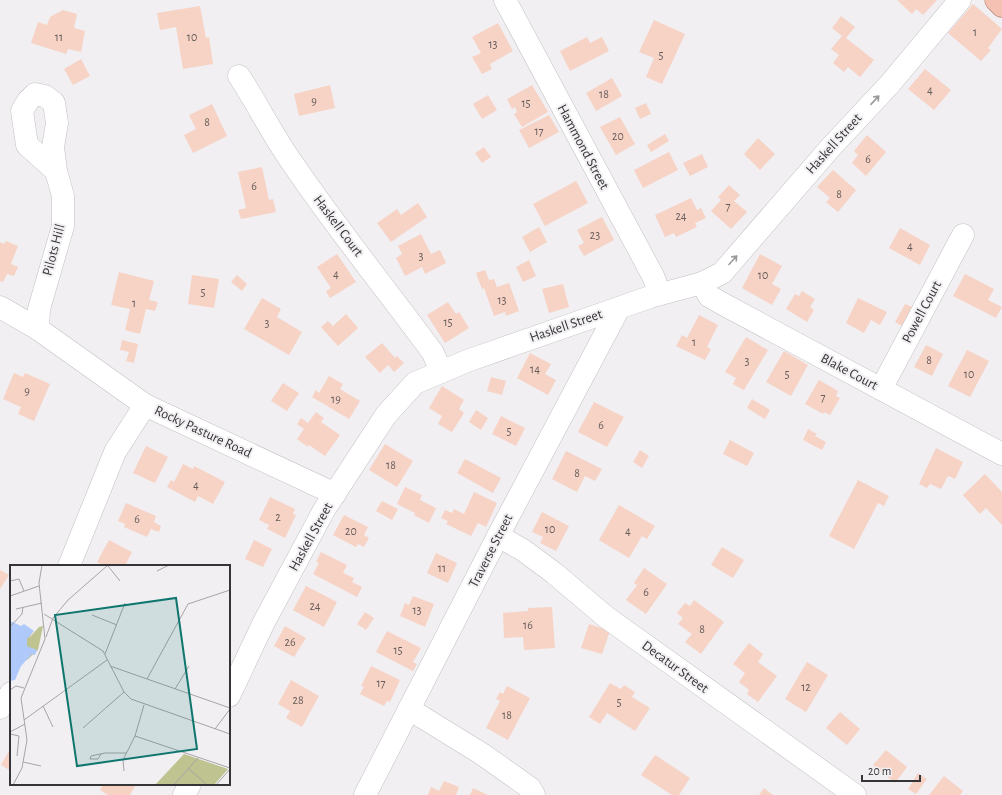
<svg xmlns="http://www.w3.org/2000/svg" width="1002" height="795" viewBox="0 0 1002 795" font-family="'Alegreya Sans',sans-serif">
  <rect width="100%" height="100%" fill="#f1eff2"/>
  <!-- building -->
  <g fill="#f7d3c6">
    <polygon points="897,0 937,0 923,15 916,9 912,14"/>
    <polygon points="973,4 1002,29 988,48 991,50 981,61 948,33"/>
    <polygon points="200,6 206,38 209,37 213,64 183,69 176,27 160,30 157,13"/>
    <polygon points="63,10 77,14 74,28 85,31 81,52 68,49 66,54 31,43 38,22 47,25 50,17"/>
    <polygon points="841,16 855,27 846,38 874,60 860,77 848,67 844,72 833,63 839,55 831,49 842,36 832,28"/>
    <polygon points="654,20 685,34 662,84 646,77 654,58 639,52"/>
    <polygon points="498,23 513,51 490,64 492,69 482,74 472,57 481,53 472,37"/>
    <polygon points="587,37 590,43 602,37 609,51 570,71 560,51"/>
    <polygon points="81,59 90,76 73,85 64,69"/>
    <polygon points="925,69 951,90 934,110 908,89"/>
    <polygon points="612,78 622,96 596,111 586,93"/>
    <polygon points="330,85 335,108 299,116 294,94"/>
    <polygon points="532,85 548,112 522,127 514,114 517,112 515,107 512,109 507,99"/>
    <polygon points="488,95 497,110 482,119 473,104"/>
    <polygon points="646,103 651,114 640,119 635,108"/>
    <polygon points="212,104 227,136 193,153 184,135 196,129 189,115"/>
    <polygon points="549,115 559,132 529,148 519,130"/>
    <polygon points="620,117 635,144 616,155 600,127"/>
    <polygon points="665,134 669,141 651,152 647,145"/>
    <polygon points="867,135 886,152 866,176 852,163 858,155 854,151"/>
    <polygon points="758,138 775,154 760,170 744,154"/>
    <polygon points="484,147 491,157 482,163 475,153"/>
    <polygon points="669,152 678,170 643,188 634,170"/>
    <polygon points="702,154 708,167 690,176 683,163"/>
    <polygon points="262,167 269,200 273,199 276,212 241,219 238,210 246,208 238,172"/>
    <polygon points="833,170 856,190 838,212 826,202 830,198 817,187"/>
    <polygon points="576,181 588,203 545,226 533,204"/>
    <polygon points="729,185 740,195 734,201 747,212 731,229 711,211 721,200 718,197"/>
    <polygon points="691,198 697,210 701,208 706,218 695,223 697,227 676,237 674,233 665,237 655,215"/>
    <polygon points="418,203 427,217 391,242 377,223 397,209 401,215"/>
    <polygon points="602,217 614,240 584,256 578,246 584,243 577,230"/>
    <polygon points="539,227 547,242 530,252 522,237"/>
    <polygon points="900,228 930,245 920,265 889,248"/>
    <polygon points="421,234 431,254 440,250 446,263 425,274 422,267 405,276 396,258 402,254 398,246"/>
    <polygon points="6,241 18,246 11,264 18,267 14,276 7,274 3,282 0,281 0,242 4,244"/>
    <polygon points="337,254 356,282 330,298 326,291 331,288 317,267"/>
    <polygon points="760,254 782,266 772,284 781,289 772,305 742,288"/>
    <polygon points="529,260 536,276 523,282 516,267"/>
    <polygon points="485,270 489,280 494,279 497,287 509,283 519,311 506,316 505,312 494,316 484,288 482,289 476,273"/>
    <polygon points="119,272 154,281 149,300 158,302 155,311 146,309 140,334 125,330 130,309 111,305"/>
    <polygon points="965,274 994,289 988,300 1002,307 996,318 953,296"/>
    <polygon points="192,275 219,279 214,308 188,304"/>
    <polygon points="237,275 247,284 242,291 231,282"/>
    <polygon points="563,284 569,307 549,313 542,289"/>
    <polygon points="802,291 815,299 810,307 814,310 807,322 786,309 795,294 799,296"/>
    <polygon points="262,298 281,309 277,317 302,332 289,355 244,329"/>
    <polygon points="858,298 887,312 880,325 871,320 864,333 846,323"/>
    <polygon points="448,302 456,314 459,312 469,328 445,343 427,315"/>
    <polygon points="905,304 912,307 902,326 895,322"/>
    <polygon points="346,314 358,328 338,346 321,327 328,321 333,326"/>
    <polygon points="699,315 718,325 707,347 711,349 705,360 676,346 682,335 687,338"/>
    <polygon points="746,337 768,350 744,390 733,384 736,378 725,372"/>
    <polygon points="122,340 138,344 134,363 126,361 129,352 120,350"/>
    <polygon points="382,343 395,358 397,356 404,363 394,372 388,365 380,373 365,357"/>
    <polygon points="926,345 943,354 932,376 914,367"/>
    <polygon points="967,350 989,361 970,397 948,386"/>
    <polygon points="784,351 808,365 791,396 766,382"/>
    <polygon points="530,353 551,364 545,374 556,380 548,395 517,378"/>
    <polygon points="14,373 23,377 25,373 50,384 34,421 18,414 21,407 3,399"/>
    <polygon points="329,376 343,384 340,389 360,401 349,419 312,397 316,390 319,393"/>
    <polygon points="491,377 506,381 502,395 487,391"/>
    <polygon points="819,380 838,391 836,396 840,398 830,415 824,412 823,414 805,404"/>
    <polygon points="283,383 299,393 287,411 271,401"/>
    <polygon points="442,386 464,400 459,409 464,413 452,432 438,424 442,416 429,408"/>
    <polygon points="752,399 770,410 765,419 747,408"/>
    <polygon points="594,402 624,417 607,447 578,432"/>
    <polygon points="476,410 488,418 481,430 469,422"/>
    <polygon points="316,412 324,418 321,422 340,435 325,456 309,445 308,447 297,439 304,429 297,424 301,418 308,423"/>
    <polygon points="501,416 525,428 516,446 492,434"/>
    <polygon points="808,429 817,434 815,436 826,442 822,450 803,440"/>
    <polygon points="730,440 754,453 747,466 723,454"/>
    <polygon points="385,444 413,461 397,487 369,470"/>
    <polygon points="146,446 168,457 155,483 133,473"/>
    <polygon points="936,448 963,462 955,479 948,476 941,489 930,484 927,488 919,484"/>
    <polygon points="640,450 649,456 642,468 633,462"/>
    <polygon points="566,451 602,469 595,481 585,476 577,492 552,479"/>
    <polygon points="465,459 501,478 493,493 457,473"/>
    <polygon points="183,464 193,469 194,466 225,482 213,504 198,496 195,502 167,487 171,480 174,482"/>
    <polygon points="985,474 1002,492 1002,525 986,508 980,514 963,495"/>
    <polygon points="858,480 889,496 884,506 878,503 854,549 829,536"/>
    <polygon points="405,487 422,495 420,500 436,508 429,523 414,515 415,513 397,504"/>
    <polygon points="474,492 497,503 486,527 478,523 471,536 446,524 448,521 441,518 445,510 452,513 454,509 464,514"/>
    <polygon points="270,497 295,509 293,514 296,515 285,538 267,529 269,525 259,520"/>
    <polygon points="382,501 398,509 392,520 376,511"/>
    <polygon points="126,503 156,516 154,522 161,526 159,532 151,529 147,537 124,527 125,524 118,521"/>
    <polygon points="619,505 655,526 647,539 642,536 629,558 599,540"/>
    <polygon points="542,512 569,526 556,551 540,543 543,537 532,532"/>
    <polygon points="344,515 368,527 364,535 369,538 364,547 358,544 356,547 333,535"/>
    <polygon points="109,540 132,552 125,566 104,566 97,562"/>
    <polygon points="254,540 272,549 263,567 245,559"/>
    <polygon points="722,547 744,560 733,578 711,565"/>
    <polygon points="321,552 347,565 343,573 354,578 352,582 362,587 357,597 313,574 319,563 316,562"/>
    <polygon points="436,553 457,563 448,583 427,573"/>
    <polygon points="644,568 667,584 646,614 626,600 637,585 634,583"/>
    <polygon points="0,570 9,575 0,589"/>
    <polygon points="306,586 337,602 324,627 293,610"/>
    <polygon points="413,596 434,604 425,627 400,616 405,603 409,605"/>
    <polygon points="694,600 724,622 701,654 685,642 692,634 678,624 683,618 677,613 685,603 690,606"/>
    <polygon points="552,607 555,648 524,650 523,637 504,638 503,613 528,611 528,608"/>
    <polygon points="365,612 374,618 366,630 357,624"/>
    <polygon points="589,624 610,631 602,654 581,648"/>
    <polygon points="285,626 306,638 294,657 274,646"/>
    <polygon points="387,631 421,648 413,662 417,664 413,671 376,652"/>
    <polygon points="749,643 763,654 758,662 777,676 758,702 747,694 749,690 739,682 745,673 733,664"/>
    <polygon points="807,662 828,675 806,712 785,699"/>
    <polygon points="371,666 400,680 390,702 387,701 384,706 360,694 364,687 361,686"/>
    <polygon points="291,680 319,696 302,727 286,718 290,711 278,704"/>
    <polygon points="610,683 621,689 624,685 635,692 632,697 650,708 635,731 607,713 600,724 589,717"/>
    <polygon points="507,686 530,698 508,740 486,728 500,701 496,699 500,692 503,694"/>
    <polygon points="840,712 860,729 847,745 826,728"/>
    <polygon points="11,747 11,771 1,765"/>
    <polygon points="886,750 907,767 895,783 873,765"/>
    <polygon points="655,755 690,778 679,795 672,795 641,775"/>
    <polygon points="918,773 927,779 916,794 908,789"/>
    <polygon points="944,776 963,791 960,795 929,795"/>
    <polygon points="444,781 459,787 456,795 428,795 431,787 439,791"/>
    <polygon points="103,784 136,784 130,795 108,795 100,790"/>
    <polygon points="473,788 488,795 470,795"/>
    <polygon points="764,788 773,795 759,795"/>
  </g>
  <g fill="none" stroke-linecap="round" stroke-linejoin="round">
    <defs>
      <g id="minor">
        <polyline points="505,0 653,276 660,294"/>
        <path d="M239 76C258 105 273 136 293 164 337 229 387 290 433 353L441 372"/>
        <polyline points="702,283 709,296 721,303 1002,454"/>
        <polyline points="0,307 38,329 145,405 335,494"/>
        <polyline points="38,329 39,309 63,226 63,196 56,171 53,147 57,123 54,103 45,96 35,94 28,101 22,111 27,145 56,171"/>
        <polyline points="881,389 963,235"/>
        <polyline points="498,536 523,550 554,573 606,617 855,795"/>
        <polyline points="69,566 115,452 145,405"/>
        <polyline points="229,696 264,622 324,510 386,415 415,383 467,361 650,297 702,283 722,273 831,147 889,85 960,0"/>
        <polyline points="0,708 11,693"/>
        <polyline points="409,709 482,754 530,788 534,795"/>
        <polyline points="184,795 190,784"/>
        <polyline points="365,795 498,536 619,308"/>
      </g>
      <polyline id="major" points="996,0 1002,6"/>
    </defs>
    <!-- minor casing -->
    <use href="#minor" stroke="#c2c0c3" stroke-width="23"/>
    <!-- major casing -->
    <use href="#major" stroke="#ae7565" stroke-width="23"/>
    <!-- minor -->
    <use href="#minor" stroke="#fff" stroke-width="22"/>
    <!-- major -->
    <use href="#major" stroke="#f5c1b2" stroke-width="22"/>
  </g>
  <!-- one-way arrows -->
  <defs><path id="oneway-shaft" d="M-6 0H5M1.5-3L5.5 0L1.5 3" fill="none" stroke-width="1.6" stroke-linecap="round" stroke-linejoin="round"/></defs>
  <g stroke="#9a9a9a">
    <use href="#oneway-shaft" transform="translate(875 100) rotate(-47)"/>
    <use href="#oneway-shaft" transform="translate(733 260) rotate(-48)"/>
  </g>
  <g text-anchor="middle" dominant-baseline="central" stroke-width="4" stroke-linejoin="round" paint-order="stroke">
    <!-- number labels -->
    <g font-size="12" fill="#665c5a">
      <text x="975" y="32">1</text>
      <text x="59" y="37">11</text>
      <text x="192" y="37">10</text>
      <text x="493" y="44">13</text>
      <text x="661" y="55">5</text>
      <text x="930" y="90">4</text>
      <text x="604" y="94">18</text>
      <text x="314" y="101">9</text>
      <text x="526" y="103">15</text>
      <text x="207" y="122">8</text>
      <text x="539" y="131">17</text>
      <text x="618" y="136">20</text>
      <text x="868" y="159">6</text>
      <text x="254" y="186">6</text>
      <text x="839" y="194">8</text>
      <text x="728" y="206">7</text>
      <text x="681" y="216">24</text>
      <text x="595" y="235">23</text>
      <text x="910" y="246">4</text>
      <text x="421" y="256">3</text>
      <text x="336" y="274">4</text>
      <text x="763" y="275">10</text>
      <text x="203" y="292">5</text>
      <text x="502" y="300">13</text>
      <text x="134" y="303">1</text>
      <text x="448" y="322">15</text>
      <text x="267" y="323">3</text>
      <text x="694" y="342">1</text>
      <text x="929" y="360">8</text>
      <text x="747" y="361">3</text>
      <text x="535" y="369">14</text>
      <text x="787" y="374">5</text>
      <text x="969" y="374">10</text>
      <text x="27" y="391">9</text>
      <text x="823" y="397">7</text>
      <text x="336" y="399">19</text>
      <text x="601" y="425">6</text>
      <text x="509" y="431">5</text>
      <text x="391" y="465">18</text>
      <text x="577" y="473">8</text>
      <text x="196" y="485">4</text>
      <text x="278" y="517">2</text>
      <text x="137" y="519">6</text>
      <text x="550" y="529">10</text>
      <text x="351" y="531">20</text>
      <text x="628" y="531">4</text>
      <text x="442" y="568">11</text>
      <text x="646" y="592">6</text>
      <text x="315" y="606">24</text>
      <text x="417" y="610">13</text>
      <text x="528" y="625">16</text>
      <text x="702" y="629">8</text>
      <text x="290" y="642">26</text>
      <text x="398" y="650">15</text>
      <text x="381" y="683">17</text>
      <text x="806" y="687">12</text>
      <text x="298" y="700">28</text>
      <text x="619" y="702">5</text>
      <text x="507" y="715">18</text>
    </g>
    <!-- street labels -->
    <g font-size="14" fill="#353436" stroke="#f1eff2">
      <text transform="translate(834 144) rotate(-48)">Haskell Street</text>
      <text transform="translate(583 147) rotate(62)">Hammond Street</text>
      <text transform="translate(338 226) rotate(53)">Haskell Court</text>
      <text transform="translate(54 250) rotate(-75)">Pilots Hill</text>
      <text transform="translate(922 312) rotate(-62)">Powell Court</text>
      <text transform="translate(566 326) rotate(-19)">Haskell Street</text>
      <text transform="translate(849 372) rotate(28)">Blake Court</text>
      <text transform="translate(203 432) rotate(25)">Rocky Pasture Road</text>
      <text transform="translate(311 537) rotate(-61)">Haskell Street</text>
      <text transform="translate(491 551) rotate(-63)">Traverse Street</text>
      <text transform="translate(675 667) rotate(36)">Decatur Street</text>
    </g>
  </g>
  <!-- overview -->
  <g transform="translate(10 565)">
    <rect width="220" height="220" fill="#f1eff2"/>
    <path d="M33 61 28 85 17 95 14 73 22 68 19 73 29 62ZM174 189 218 204 204 220H145Z" fill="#bfc38f"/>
    <path d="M0 56 11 61 14 59 24 66 17 74V81L27 85 25 90 22 89 11 101 5 115 0 116Z" fill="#aec9fa"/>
    <path fill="none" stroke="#a6a4a7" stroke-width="1" d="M98 1 110 16M147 6 159 0M0 16 9 14 14 26M0 31 29 21M6 44 32 38M34 49 93 86 114 127 121 134 220 169M82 50 107 60M0 62 12 49 13 42M36 72 43 53 58 35 98 0M95 89 115 38M100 101 220 143M137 114 178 39 220 25M165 124 179 101M0 125 6 121 14 123M33 141 43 162M14 155 97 95M73 163 114 127M205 164 220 144M0 167 15 159M0 169 9 171 7 191M125 171 220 203M91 189 88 194H80L81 191 95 188H116M13 197 31 201M179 204 197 220M114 206 113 195 125 171 134 140M3 220 12 203 17 175 11 133 35 74 29 18 32 0M164 220 188 193M206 220 220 204"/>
    <path fill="#0f766e" fill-opacity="0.15" stroke="#0f766e" stroke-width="2" d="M166 33 187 184 67 201 45 50Z"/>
    <rect width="220" height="220" fill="none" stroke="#353436" stroke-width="2"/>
  </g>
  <!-- scale -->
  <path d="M862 775v6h58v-6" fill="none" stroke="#353436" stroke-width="2"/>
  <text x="868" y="775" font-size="12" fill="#353436" stroke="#f1eff2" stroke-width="3" paint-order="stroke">20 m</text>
</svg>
